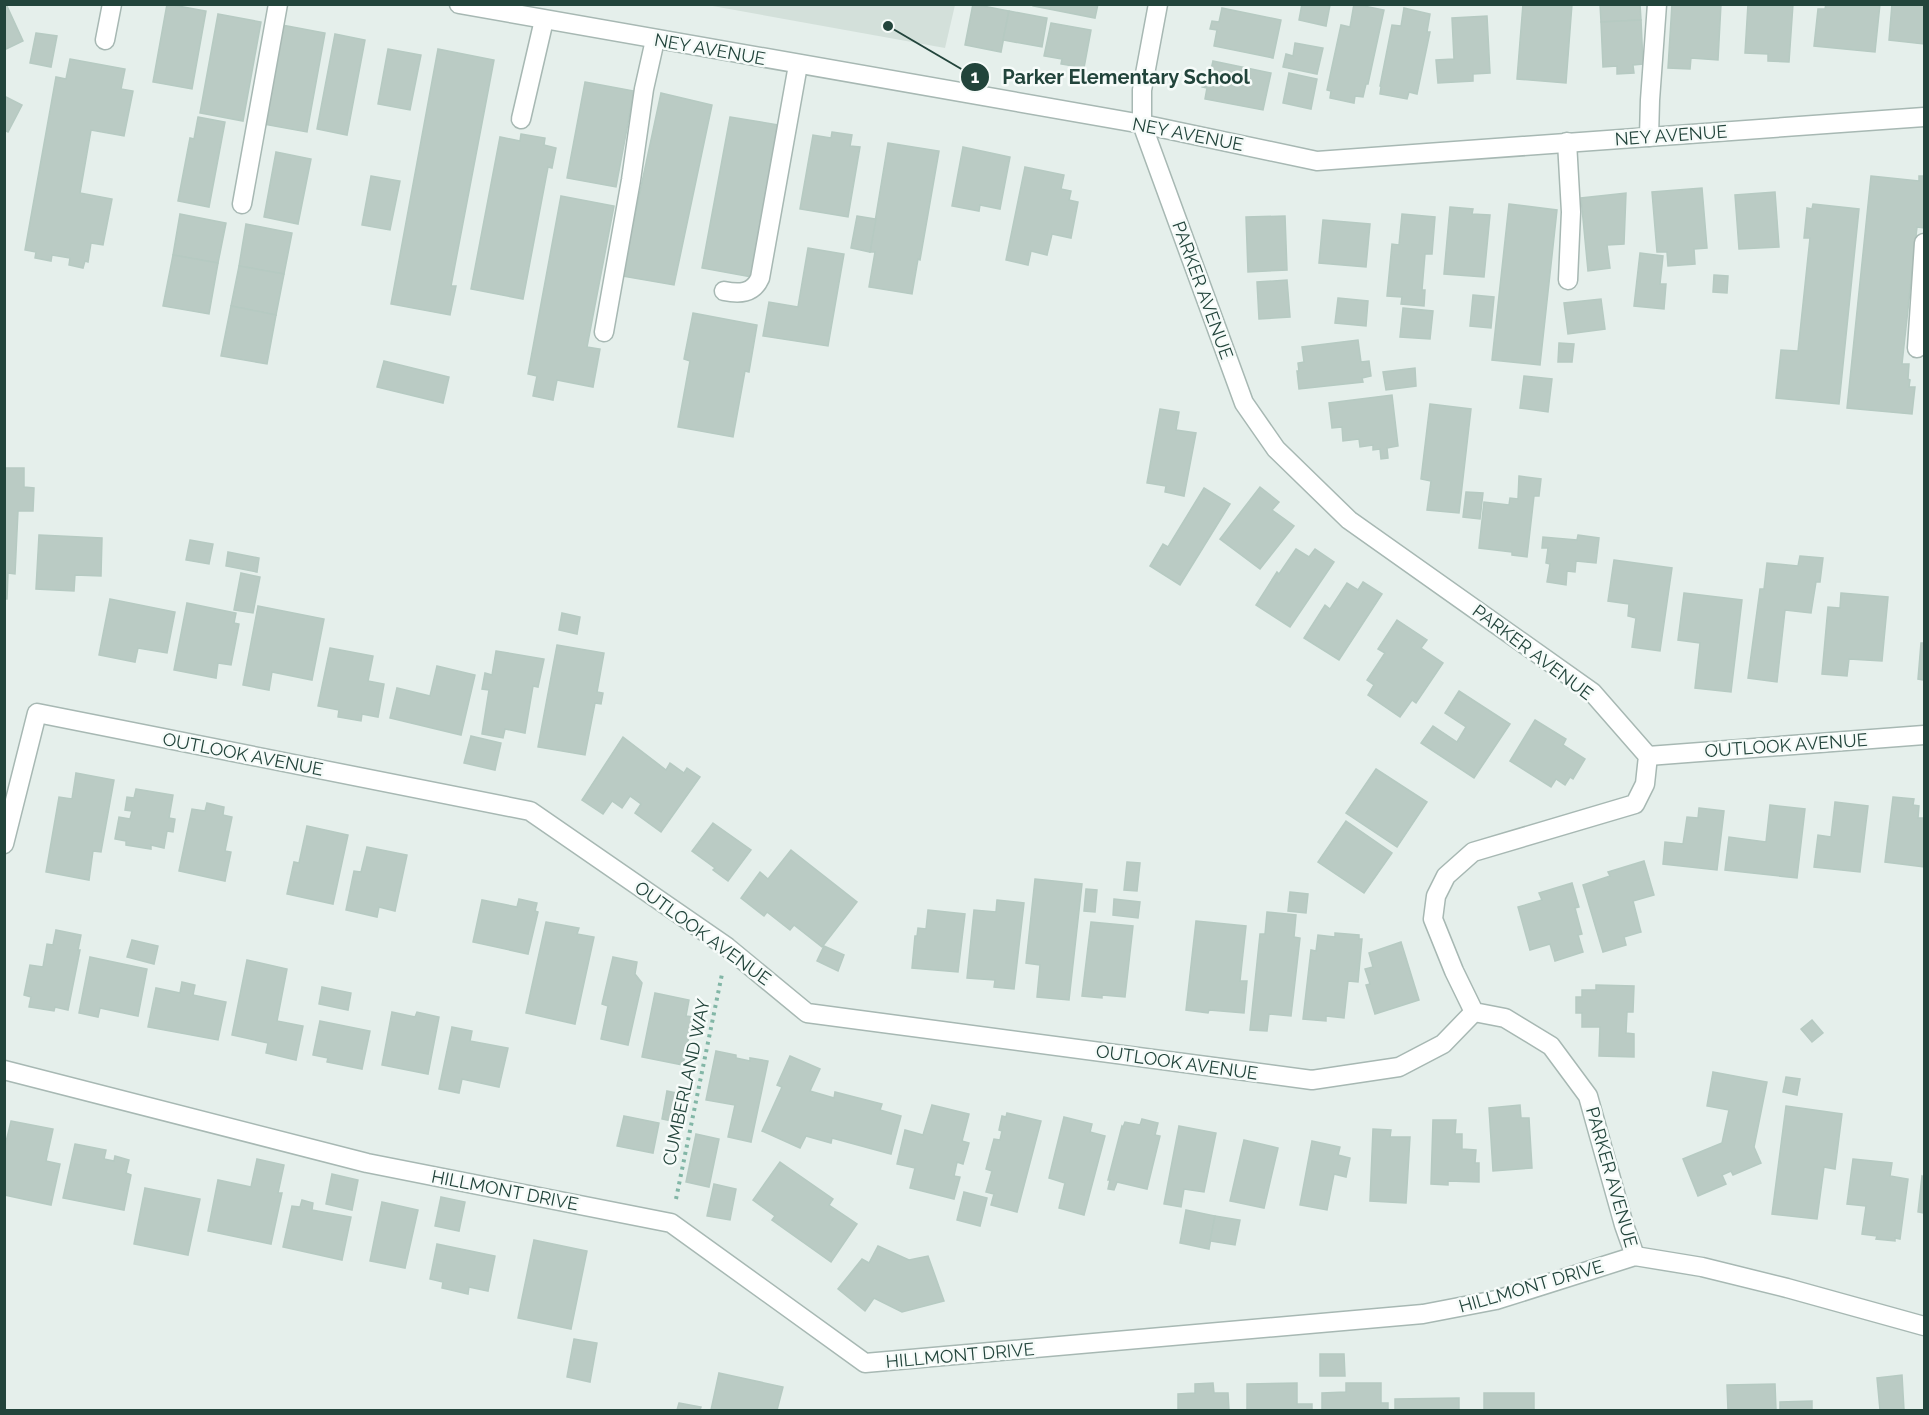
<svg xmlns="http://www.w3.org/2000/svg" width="1929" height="1415" viewBox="0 0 1929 1415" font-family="Raleway,sans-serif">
  <rect width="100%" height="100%" fill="#e5efeb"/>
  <!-- built -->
  <polygon fill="#d3e0da" points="707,5 955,5 945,48"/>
  <!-- building -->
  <g fill="#bacbc4" stroke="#b6cac2" stroke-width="1.5">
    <polygon points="4,4 6,4 23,41 4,50"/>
    <polygon points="167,4 206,11 192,89 153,82"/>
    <polygon points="973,4 1009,11 1001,52 965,45"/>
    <polygon points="1033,4 1098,4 1095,18 1033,6"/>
    <polygon points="1302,4 1330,5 1326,26 1299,20"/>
    <polygon points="1354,4 1384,10 1368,84 1366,84 1363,97 1355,96 1354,103 1330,98 1331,91 1327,90 1341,25 1350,27"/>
    <polygon points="1523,4 1572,4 1566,83 1517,79"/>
    <polygon points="1600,4 1640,4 1641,20 1601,22"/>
    <polygon points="1672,4 1721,4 1718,60 1691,58 1690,69 1668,68"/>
    <polygon points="1748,4 1793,4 1789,62 1768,61 1768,54 1745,53"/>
    <polygon points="1826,4 1880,4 1875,52 1814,46 1818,9 1825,9"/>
    <polygon points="1892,4 1924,4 1924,44 1889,40"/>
    <polygon points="1222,8 1281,20 1273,58 1214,46 1217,30 1210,29 1212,21 1219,22"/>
    <polygon points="1404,8 1430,14 1427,32 1430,32 1417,94 1409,92 1407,99 1380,94 1381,87 1380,86 1392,25 1401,26"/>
    <polygon points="1009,11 1047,18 1042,47 1003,40"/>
    <polygon points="218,14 261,22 243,121 200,113"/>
    <polygon points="1487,16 1490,73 1473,74 1473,81 1438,83 1436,60 1454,59 1452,18"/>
    <polygon points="1641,20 1643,64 1633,65 1634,73 1617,74 1617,66 1603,67 1601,22"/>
    <polygon points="1051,23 1091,30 1084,68 1061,64 1062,59 1044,56"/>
    <polygon points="282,25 325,33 307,132 263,124"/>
    <polygon points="36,33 57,36 51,67 30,63"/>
    <polygon points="335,34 365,40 347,135 317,129"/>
    <polygon points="1295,43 1323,48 1317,74 1283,67 1286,54 1293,56"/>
    <polygon points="388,49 421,55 410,110 378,104"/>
    <polygon points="438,49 494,60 451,286 456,286 450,315 391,304"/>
    <polygon points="70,59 125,69 121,89 133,91 124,136 91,130 80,193 112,199 103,245 91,243 88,262 85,261 83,268 69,265 70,258 52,255 51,261 35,258 36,252 25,250 56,77 66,79"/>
    <polygon points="1213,61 1271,73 1263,110 1205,99 1207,88 1202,87 1204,77 1209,78"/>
    <polygon points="1289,73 1317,79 1311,109 1283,103"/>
    <polygon points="585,82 634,91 616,187 567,178"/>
    <polygon points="661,93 712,105 674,285 622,276"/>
    <polygon points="4,96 22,105 8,132 4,130"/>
    <polygon points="198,117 225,122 209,207 178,201 190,138 194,139"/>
    <polygon points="730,117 779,125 751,277 702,268"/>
    <polygon points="832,132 852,135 850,146 860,147 848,217 800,209 813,135 831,138"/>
    <polygon points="521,134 545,138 544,145 556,148 552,168 548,167 523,299 471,289 500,137 520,141"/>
    <polygon points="888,143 939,151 920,260 918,259 912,294 869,287 875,252 870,252"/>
    <polygon points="963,147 1010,157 1000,209 980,205 979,211 952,206"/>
    <polygon points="276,152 311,159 298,224 264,217"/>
    <polygon points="1025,167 1064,175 1061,189 1071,191 1069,200 1078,202 1071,238 1052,234 1047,255 1031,251 1028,265 1006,260"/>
    <polygon points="371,176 400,181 390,230 362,225"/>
    <polygon points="1871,176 1919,181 1919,176 1924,176 1924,228 1917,227 1902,364 1909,364 1908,379 1910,380 1909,387 1915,387 1912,414 1847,408"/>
    <polygon points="1702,188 1707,248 1694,249 1695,264 1668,266 1667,252 1657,252 1652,192"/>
    <polygon points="1775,192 1779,247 1739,249 1735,195"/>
    <polygon points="1626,193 1624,244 1607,245 1610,268 1588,271 1581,198"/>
    <polygon points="561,196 614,206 587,347 600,349 593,387 557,380 553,400 533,396 537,376 528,374"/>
    <polygon points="1509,204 1557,210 1540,365 1492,360"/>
    <polygon points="1813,204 1859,209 1839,404 1776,398 1781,350 1798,351 1810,238 1804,238 1807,208 1812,209"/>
    <polygon points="1450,207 1473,209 1472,214 1490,215 1484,277 1444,274"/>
    <polygon points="180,214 226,223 218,263 173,255"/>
    <polygon points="1402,214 1435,217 1432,254 1425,254 1422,290 1425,290 1424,306 1401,304 1402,297 1387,296 1392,244 1399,245"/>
    <polygon points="857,216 876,219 870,252 851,248"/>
    <polygon points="1285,216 1287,270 1248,272 1246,217"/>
    <polygon points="1323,220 1370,224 1366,267 1319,263"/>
    <polygon points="246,224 292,233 284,274 239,266"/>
    <polygon points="808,248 844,254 828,346 763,336 769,302 798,307"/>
    <polygon points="1640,253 1663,256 1660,284 1666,284 1664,309 1634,306"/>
    <polygon points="173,255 218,263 209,314 163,306"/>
    <polygon points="239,266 284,274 276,315 231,306"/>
    <polygon points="1714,275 1728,276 1727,293 1713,292"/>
    <polygon points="1287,280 1290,317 1259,319 1257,282"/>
    <polygon points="1473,295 1494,297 1491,328 1470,326"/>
    <polygon points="1338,298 1368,301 1366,326 1335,323"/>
    <polygon points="1601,299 1605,329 1568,334 1564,303"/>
    <polygon points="231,306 276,315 267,364 221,356"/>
    <polygon points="1403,308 1433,311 1430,339 1400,337"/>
    <polygon points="693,313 757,325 749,372 745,371 733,437 678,427 690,361 684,359"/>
    <polygon points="1358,340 1361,362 1369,361 1371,376 1362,378 1363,382 1299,389 1297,371 1299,371 1298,363 1304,362 1302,347"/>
    <polygon points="1559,343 1574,344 1572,362 1558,362"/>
    <polygon points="384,361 449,377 443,403 377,387"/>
    <polygon points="1415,368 1416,386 1386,390 1383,372"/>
    <polygon points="1524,376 1552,379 1548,412 1520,408"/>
    <polygon points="1392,395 1398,446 1387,448 1388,458 1381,459 1380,449 1373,450 1373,445 1360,447 1359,439 1343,441 1342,427 1332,428 1329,403"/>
    <polygon points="1430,404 1471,409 1459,513 1427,510 1431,481 1421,479"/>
    <polygon points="1160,409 1179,412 1176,430 1196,433 1184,496 1165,492 1166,486 1147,483"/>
    <polygon points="4,468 24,468 24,487 34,488 33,511 18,511 15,574 8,573 7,599 4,599"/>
    <polygon points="1519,476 1541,479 1539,496 1534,496 1527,557 1512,555 1512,552 1479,548 1484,502 1509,505 1510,498 1518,499"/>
    <polygon points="1260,487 1279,502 1272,510 1294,526 1260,569 1220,539"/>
    <polygon points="1204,488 1230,504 1180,585 1150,566 1163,544 1168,547"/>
    <polygon points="1466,492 1483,493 1480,519 1463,517"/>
    <polygon points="39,535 102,538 101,576 75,575 74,591 36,589"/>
    <polygon points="1578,535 1599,538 1596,563 1576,561 1575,572 1567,571 1566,585 1547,582 1550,564 1546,563 1548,548 1542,548 1543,537 1577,540"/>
    <polygon points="190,540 213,544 209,564 186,560"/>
    <polygon points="1296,549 1309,557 1315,549 1334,562 1290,627 1256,605 1277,572 1279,574"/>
    <polygon points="228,552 259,558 257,572 226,566"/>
    <polygon points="1800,556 1823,558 1820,582 1816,582 1811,613 1785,610 1777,682 1748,678 1760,589 1764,589 1767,563 1798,566"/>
    <polygon points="1614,560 1672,568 1660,651 1632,647 1636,618 1628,616 1629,604 1608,601"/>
    <polygon points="241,573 260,577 253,613 234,610"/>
    <polygon points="1363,582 1382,594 1339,660 1304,638 1325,605 1330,609 1347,583 1358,590"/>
    <polygon points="1684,593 1742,600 1731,692 1695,688 1700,643 1678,640"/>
    <polygon points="1841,593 1888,597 1882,661 1849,659 1847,676 1822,674 1828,607 1840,608"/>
    <polygon points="110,599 175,612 167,653 138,648 135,662 99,655"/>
    <polygon points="187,603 236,613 234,623 239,624 231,665 218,663 216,678 174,670"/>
    <polygon points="258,606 324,619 312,680 272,672 269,690 243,685"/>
    <polygon points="562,613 580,617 577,634 559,630"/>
    <polygon points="1397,620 1427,640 1421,648 1443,663 1416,703 1412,700 1400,717 1368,695 1374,685 1367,680 1385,653 1378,649"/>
    <polygon points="1921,643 1924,643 1924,680 1918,679"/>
    <polygon points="557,645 604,653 597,692 603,693 601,704 595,703 585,755 538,747"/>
    <polygon points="330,648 373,656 368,681 384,684 378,717 362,714 361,721 338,717 339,710 318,706"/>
    <polygon points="496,651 544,659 538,687 533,686 525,733 505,729 503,738 482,734 489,690 482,689 485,673 492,675"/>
    <polygon points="437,666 475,675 461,735 390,718 397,688 430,696"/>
    <polygon points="1459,691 1510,724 1474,778 1421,743 1433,726 1457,742 1466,727 1445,713"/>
    <polygon points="1535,720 1566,739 1563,745 1585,759 1573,779 1570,777 1565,785 1556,779 1551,787 1510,761"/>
    <polygon points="471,736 501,743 495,770 464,763"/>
    <polygon points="623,737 666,770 670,763 684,773 687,768 700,777 661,832 635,813 641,804 630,796 622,808 612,801 603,814 582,800"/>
    <polygon points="1376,769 1427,802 1397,847 1346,813"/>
    <polygon points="76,773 114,780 101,852 93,851 89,880 46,872 59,797 72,799"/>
    <polygon points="136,789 173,795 169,818 175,819 173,832 167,831 164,848 151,845 151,849 126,845 126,841 115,839 119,817 130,819 132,811 125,810 127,797 134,798"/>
    <polygon points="1893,797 1914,799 1913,805 1919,806 1918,818 1924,818 1924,867 1885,862"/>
    <polygon points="1835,802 1868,806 1860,872 1814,867 1818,835 1831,837"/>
    <polygon points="207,803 224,807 223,815 232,817 225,851 231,852 225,881 179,871 192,809 205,811"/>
    <polygon points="1770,805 1805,809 1797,878 1725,870 1729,837 1766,842"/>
    <polygon points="1699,808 1724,811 1717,870 1663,864 1665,842 1683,844 1687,817 1698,818"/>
    <polygon points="1346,821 1392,853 1364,893 1318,862"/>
    <polygon points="713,823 751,850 728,881 713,870 715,868 692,851"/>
    <polygon points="307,826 348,835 333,904 287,894 294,862 299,863"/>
    <polygon points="367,847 407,855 395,911 379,907 377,917 346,910 354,871 361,872"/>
    <polygon points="791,850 857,902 822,947 794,925 790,930 767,912 764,916 741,898 760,872 768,879"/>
    <polygon points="1644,861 1654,895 1633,901 1641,932 1624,937 1626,945 1603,952 1583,885 1610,876 1608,872"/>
    <polygon points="1127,862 1140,863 1137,891 1124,890"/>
    <polygon points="1035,879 1082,884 1069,1000 1037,997 1040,965 1026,963"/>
    <polygon points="1572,883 1579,907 1575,908 1582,934 1578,935 1583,952 1555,961 1550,944 1530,950 1518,907 1542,900 1539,893"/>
    <polygon points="1086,889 1097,890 1095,912 1084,911"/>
    <polygon points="1290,892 1308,894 1306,913 1288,911"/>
    <polygon points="519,899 537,903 535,911 538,912 528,954 473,942 482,900 517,907"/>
    <polygon points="1114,899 1140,902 1138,918 1113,915"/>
    <polygon points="997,900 1024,903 1014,989 994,987 995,980 967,978 974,910 996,912"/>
    <polygon points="928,910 965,914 958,972 912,968 915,936 917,936 918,928 926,929"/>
    <polygon points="1267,912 1296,915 1294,937 1300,938 1291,1016 1269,1014 1267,1031 1250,1030 1260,934 1265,934"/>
    <polygon points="1196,921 1246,926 1240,981 1247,981 1244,1013 1209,1010 1208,1013 1186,1010"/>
    <polygon points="546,922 579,928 577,934 594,937 575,1024 526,1013"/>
    <polygon points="1091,922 1133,926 1125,997 1102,995 1102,998 1082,996"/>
    <polygon points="56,930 81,935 78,950 80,950 68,1010 55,1007 54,1011 29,1007 31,997 24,995 30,965 43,967 47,944 53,945"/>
    <polygon points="1335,933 1359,935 1359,939 1362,939 1358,982 1348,981 1344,1018 1326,1016 1326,1021 1303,1019 1311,950 1316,951 1318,935 1335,937"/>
    <polygon points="132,940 158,946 154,964 127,957"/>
    <polygon points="1401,942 1419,1000 1375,1014 1366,985 1370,984 1365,969 1373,967 1369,953"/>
    <polygon points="824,946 844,955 838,971 817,961"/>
    <polygon points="90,957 147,969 138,1016 100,1008 98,1017 79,1013"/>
    <polygon points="613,957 637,962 635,974 642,983 628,1045 601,1039 608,1006 602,1004"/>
    <polygon points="247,960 287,969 277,1021 303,1026 296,1060 266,1053 268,1043 232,1035"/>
    <polygon points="182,982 195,985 193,995 226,1002 218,1040 148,1027 156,988 180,993"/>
    <polygon points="1596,985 1634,986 1633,1012 1627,1012 1626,1033 1634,1034 1634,1057 1599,1056 1600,1027 1582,1027 1582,1013 1576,1013 1576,997 1582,997 1582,990 1596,990"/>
    <polygon points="322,987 351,993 348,1010 319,1004"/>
    <polygon points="655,993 689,1000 686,1016 693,1017 683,1065 642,1057"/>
    <polygon points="392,1012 415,1017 417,1012 439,1017 428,1074 382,1065"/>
    <polygon points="1812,1020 1823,1033 1812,1042 1801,1029"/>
    <polygon points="320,1021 370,1031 362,1069 327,1062 328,1058 313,1055"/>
    <polygon points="452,1027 472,1031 470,1041 508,1048 499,1087 462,1079 459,1093 439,1089"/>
    <polygon points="716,1051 736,1055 736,1058 750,1061 750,1058 768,1061 751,1142 728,1137 735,1105 706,1100"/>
    <polygon points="790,1056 820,1069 810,1091 834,1098 835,1092 882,1104 880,1110 901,1116 891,1154 832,1138 831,1143 806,1136 800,1148 762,1131 782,1087 777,1085"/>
    <polygon points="1713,1072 1767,1082 1754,1147 1761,1163 1733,1175 1731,1171 1722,1175 1726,1184 1698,1196 1683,1159 1722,1143 1729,1110 1707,1106"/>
    <polygon points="1786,1077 1800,1079 1797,1095 1783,1092"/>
    <polygon points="667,1091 687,1095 681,1123 662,1119"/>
    <polygon points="932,1105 969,1114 962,1141 969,1143 963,1164 957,1162 954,1176 960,1177 954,1199 910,1188 915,1168 897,1164 905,1130 923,1135"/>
    <polygon points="1520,1105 1521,1118 1529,1118 1532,1168 1493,1171 1489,1108"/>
    <polygon points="1786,1106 1842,1114 1835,1169 1824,1167 1817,1219 1772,1214"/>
    <polygon points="1007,1113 1041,1121 1017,1212 991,1205 994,1194 986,1192 992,1171 986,1169 994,1139 1000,1140 1002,1131 999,1130 1002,1116 1006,1117"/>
    <polygon points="624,1116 659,1123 653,1153 617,1146"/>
    <polygon points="1064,1117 1092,1124 1090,1132 1105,1136 1084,1215 1059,1208 1065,1183 1049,1178"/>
    <polygon points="1142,1119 1158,1123 1155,1135 1160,1136 1147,1189 1117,1182 1114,1190 1108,1189 1110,1180 1108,1180 1122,1126 1123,1127 1125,1122 1140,1125"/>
    <polygon points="1433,1120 1456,1120 1455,1134 1462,1134 1462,1149 1476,1150 1475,1163 1479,1163 1479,1182 1448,1181 1448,1185 1431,1184"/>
    <polygon points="11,1121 53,1129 46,1161 60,1164 51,1205 4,1195 4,1150"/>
    <polygon points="1179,1126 1216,1133 1204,1192 1184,1189 1181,1207 1164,1204"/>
    <polygon points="1373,1129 1391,1130 1390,1137 1410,1137 1406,1203 1370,1201"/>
    <polygon points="696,1134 719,1139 709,1187 686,1182"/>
    <polygon points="1244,1140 1278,1148 1264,1208 1230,1201"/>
    <polygon points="1312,1141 1340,1147 1338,1155 1350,1158 1346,1177 1334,1174 1327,1210 1300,1205"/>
    <polygon points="75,1144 106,1150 104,1159 114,1161 115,1156 129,1160 126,1173 131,1175 124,1210 63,1198"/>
    <polygon points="257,1159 284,1165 278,1193 282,1193 271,1244 208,1231 218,1180 251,1187"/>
    <polygon points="1853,1159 1892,1163 1890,1176 1908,1179 1900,1239 1895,1238 1895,1241 1876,1239 1877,1236 1862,1234 1866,1206 1847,1204"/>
    <polygon points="780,1162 833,1199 829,1205 857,1224 831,1262 772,1220 775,1216 753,1200"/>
    <polygon points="332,1174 358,1180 352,1210 326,1204"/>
    <polygon points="1922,1176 1924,1177 1924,1213 1918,1212"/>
    <polygon points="714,1184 736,1189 730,1220 707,1216"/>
    <polygon points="145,1188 200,1199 188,1255 134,1244"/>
    <polygon points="964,1192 987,1198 980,1226 957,1220"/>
    <polygon points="441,1197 465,1202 459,1231 435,1226"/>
    <polygon points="302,1200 313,1203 312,1210 351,1217 342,1260 283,1247 292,1206 300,1207"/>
    <polygon points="382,1202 418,1210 405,1268 370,1261"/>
    <polygon points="1186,1210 1215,1216 1209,1249 1180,1243"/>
    <polygon points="1215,1216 1240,1220 1235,1245 1210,1241"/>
    <polygon points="534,1240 587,1251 571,1329 518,1318"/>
    <polygon points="437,1244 495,1256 488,1291 469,1287 468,1294 442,1288 443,1282 430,1279"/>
    <polygon points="878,1246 909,1260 928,1256 944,1301 902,1312 874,1298 865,1311 838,1289 862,1259 869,1263"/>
    <polygon points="574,1339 597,1343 590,1382 567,1377"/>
    <polygon points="1320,1354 1344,1354 1345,1376 1320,1376"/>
    <polygon points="719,1373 783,1387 777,1410 711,1410"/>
    <polygon points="1902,1375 1904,1410 1880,1410 1877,1378"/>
    <polygon points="1213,1383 1214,1393 1228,1393 1229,1410 1178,1410 1178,1394 1195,1393 1195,1384"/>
    <polygon points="1297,1383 1297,1404 1312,1404 1312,1410 1247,1410 1247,1384"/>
    <polygon points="1346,1383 1381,1383 1381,1403 1388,1403 1388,1410 1322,1410 1322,1393 1346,1392"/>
    <polygon points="1775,1384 1776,1410 1728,1410 1727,1385"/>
    <rect x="1484" y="1393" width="50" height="17"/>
    <polygon points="1459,1398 1459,1410 1395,1410 1395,1399"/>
    <polygon points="1812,1401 1812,1410 1780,1410 1780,1402"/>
    <polygon points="679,1403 701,1407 700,1410 677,1410"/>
  </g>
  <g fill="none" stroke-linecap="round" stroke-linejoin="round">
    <defs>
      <g id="minor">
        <polyline points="459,4 1142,124 1317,161 1924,117"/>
        <polyline points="1158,4 1142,90 1142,124 1244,403 1276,449 1349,520 1592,692 1648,756 1645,784 1635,804 1473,852 1446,876 1436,896 1433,919 1454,971 1474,1012 1505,1018 1551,1046 1588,1096 1624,1225 1635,1256"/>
        <polyline points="105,40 112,4"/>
        <polyline points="521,119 544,20"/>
        <polyline points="1649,137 1650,100 1657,4"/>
        <polyline points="1567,142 1571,212 1568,280"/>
        <polyline points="242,204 278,4"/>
        <path d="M724 291C739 294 753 294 760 278L798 65"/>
        <polyline points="604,332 631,180 644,89 655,40"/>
        <polyline points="1917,348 1924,243"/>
        <polyline points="1648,756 1924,735"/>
        <polyline points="4,844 37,713 530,811 727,947 807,1013 1312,1080 1399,1067 1443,1044 1474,1012"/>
        <polyline points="4,1070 367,1163 671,1223 865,1363 1423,1314 1496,1300 1635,1256 1702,1267 1787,1288 1924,1326"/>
      </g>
    </defs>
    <!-- minor casing -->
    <use href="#minor" stroke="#a7b8b3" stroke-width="21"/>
    <!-- path -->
    <polyline stroke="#82b6a6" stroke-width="4" stroke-dasharray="3 4.5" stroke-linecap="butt" points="676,1199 722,974"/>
    <!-- minor -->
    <use href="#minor" stroke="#fff" stroke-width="18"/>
  </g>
  <g text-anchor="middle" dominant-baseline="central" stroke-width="5" stroke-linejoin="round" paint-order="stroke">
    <!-- street labels -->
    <g font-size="18" fill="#22443b" stroke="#f6fbf9">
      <text transform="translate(710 49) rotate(10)">NEY AVENUE</text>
      <text transform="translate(1188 134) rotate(11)">NEY AVENUE</text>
      <text transform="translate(1671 135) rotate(-4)">NEY AVENUE</text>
      <text transform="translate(1203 290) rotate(70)">PARKER AVENUE</text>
      <text transform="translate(1533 652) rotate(37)">PARKER AVENUE</text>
      <text transform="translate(1786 745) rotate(-4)">OUTLOOK AVENUE</text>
      <text transform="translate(243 754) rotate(11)">OUTLOOK AVENUE</text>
      <text transform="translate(703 933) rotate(36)">OUTLOOK AVENUE</text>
      <text transform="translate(1177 1062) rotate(8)">OUTLOOK AVENUE</text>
      <text transform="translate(686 1082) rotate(-78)">CUMBERLAND WAY</text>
      <text transform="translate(1612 1177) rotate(74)">PARKER AVENUE</text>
      <text transform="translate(505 1190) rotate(11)">HILLMONT DRIVE</text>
      <text transform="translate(1531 1286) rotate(-16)">HILLMONT DRIVE</text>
      <text transform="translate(960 1355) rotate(-5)">HILLMONT DRIVE</text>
    </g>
  </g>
  <!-- callouts -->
  <path fill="none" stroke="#22443b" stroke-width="2" d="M888 26L975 77"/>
  <g fill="#22443b" stroke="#f6fbf9" stroke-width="2">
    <circle cx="888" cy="26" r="6"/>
    <circle cx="975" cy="77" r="15"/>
  </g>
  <g font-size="18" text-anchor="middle" font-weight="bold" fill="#fff">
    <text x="975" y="83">1</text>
  </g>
  <g font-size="20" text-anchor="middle" font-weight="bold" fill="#22443b" stroke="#f6fbf9" stroke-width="5" stroke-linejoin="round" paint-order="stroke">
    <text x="1126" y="84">Parker Elementary School</text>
  </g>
  <!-- border -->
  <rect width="1929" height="1415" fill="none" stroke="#22443b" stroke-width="12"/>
</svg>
